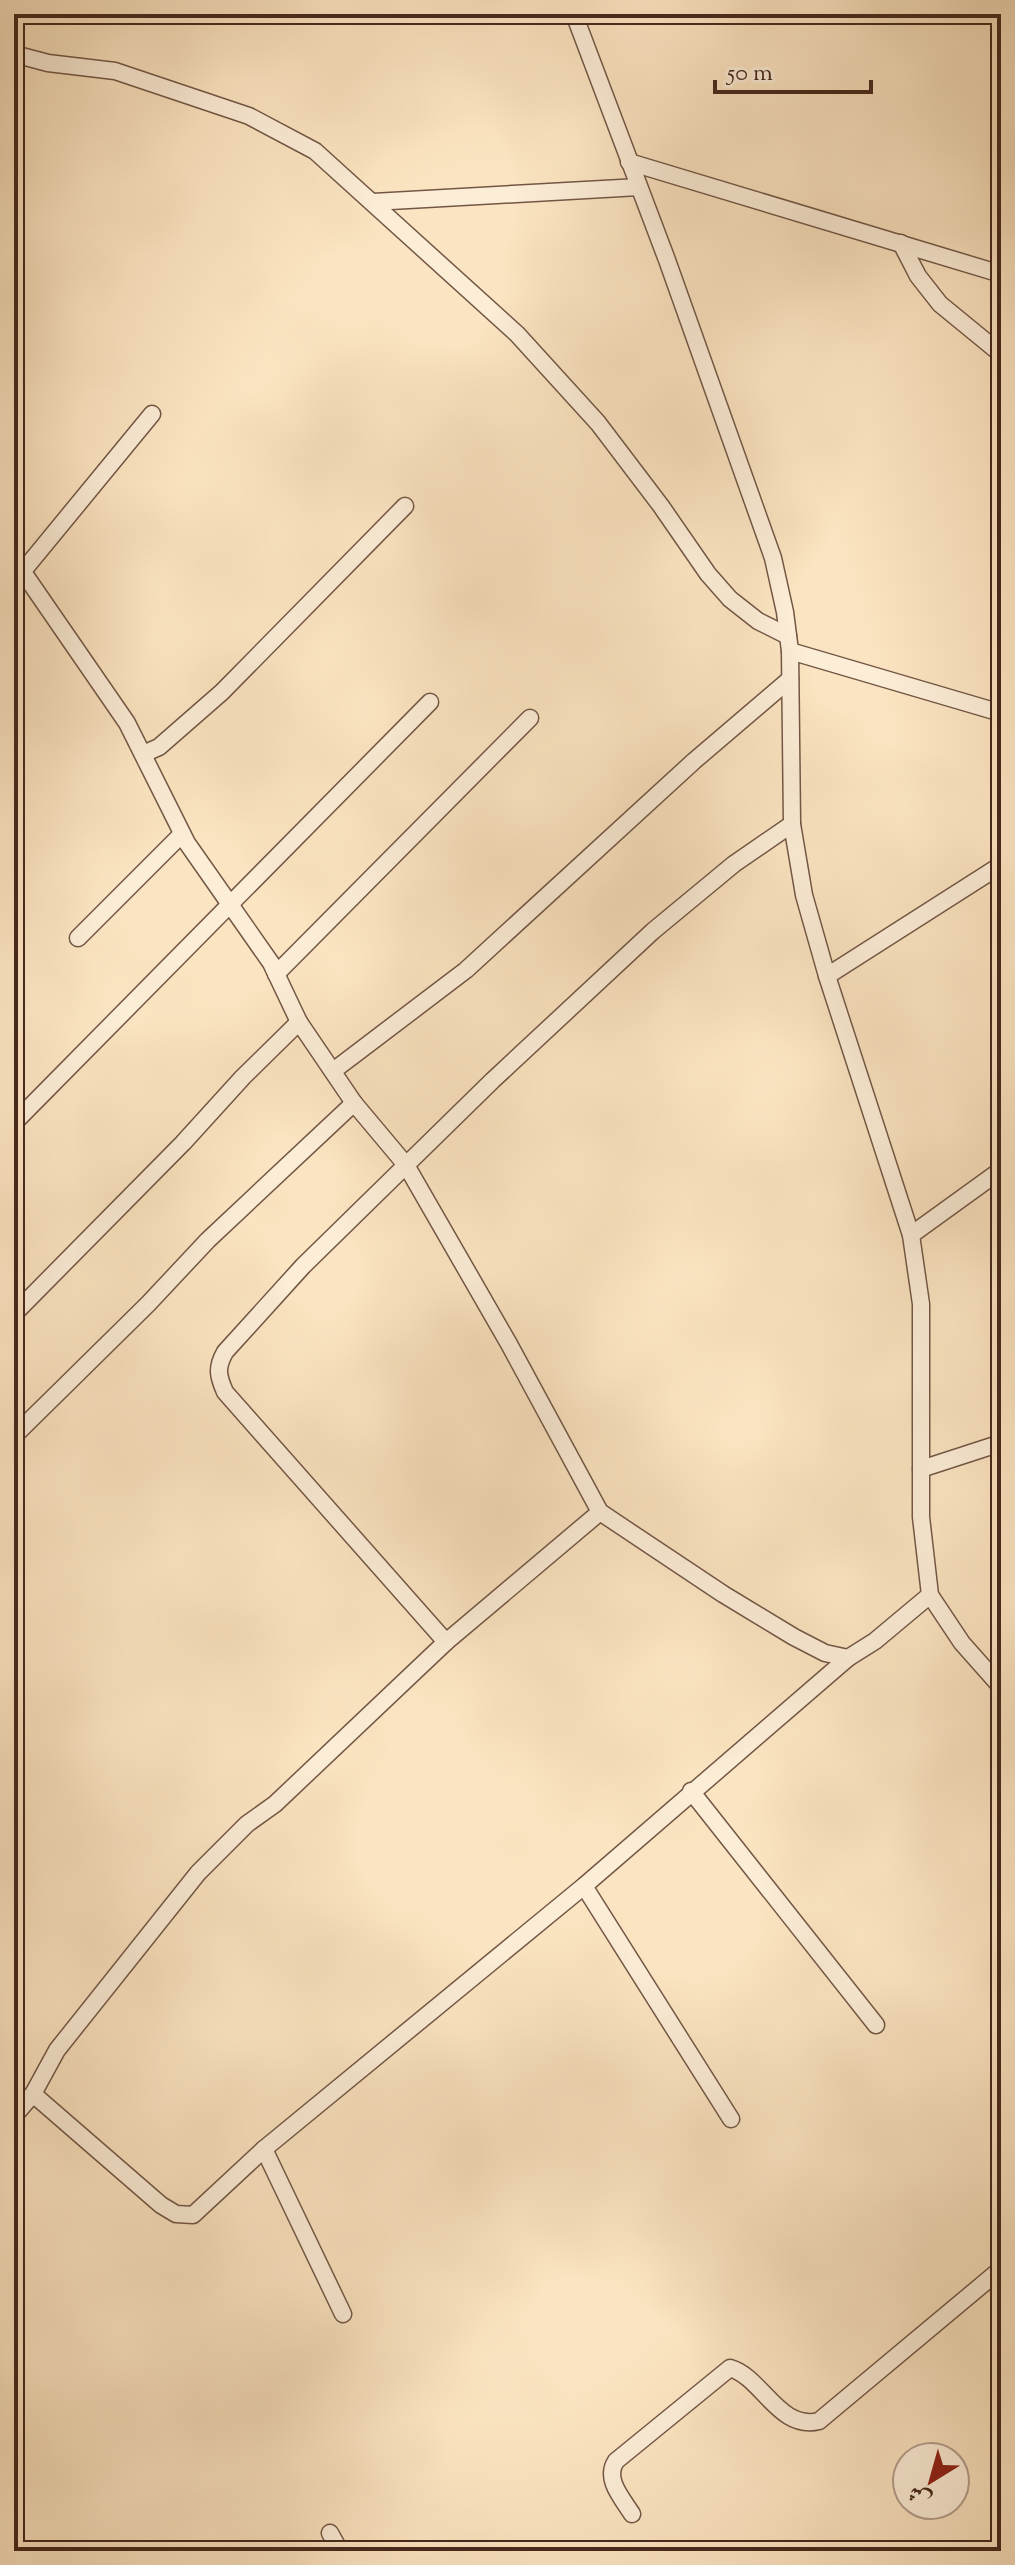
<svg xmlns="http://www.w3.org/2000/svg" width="1015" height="2565" viewBox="0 0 1015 2565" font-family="'Sorts Mill Goudy',Amiri,serif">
  <rect width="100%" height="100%" fill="#fbe4c1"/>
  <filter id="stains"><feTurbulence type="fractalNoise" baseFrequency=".0025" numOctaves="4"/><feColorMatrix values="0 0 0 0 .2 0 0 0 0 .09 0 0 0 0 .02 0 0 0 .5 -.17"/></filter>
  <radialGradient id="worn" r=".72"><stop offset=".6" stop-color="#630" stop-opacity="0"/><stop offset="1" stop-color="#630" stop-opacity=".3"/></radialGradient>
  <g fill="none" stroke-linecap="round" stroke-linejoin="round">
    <defs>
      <g id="minor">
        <polyline points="574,14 667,260 773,558 785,612 790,651 792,824 804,895 827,976 911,1235 921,1304 921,1517 930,1595 962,1643 1001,1687"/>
        <polyline points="14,54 48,63 115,71 249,116 315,151 517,334 598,423 661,506 708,574 730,599 758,621 788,636"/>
        <polyline points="629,162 1001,274"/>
        <polyline points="373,202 639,187"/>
        <polyline points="901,243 918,276 940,304 1001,354"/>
        <polyline points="14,559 127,723 187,843 271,963 299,1022 354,1103 406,1165 509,1344 600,1512 723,1594 794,1637 825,1653 848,1658 875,1641 930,1595"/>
        <polyline points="23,571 152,414"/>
        <polyline points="790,651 1001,713"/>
        <polyline points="143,754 159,747 222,692 405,506"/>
        <polyline points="78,938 182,834"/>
        <polyline points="276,974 530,718"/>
        <polyline points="827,976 1001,865"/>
        <polyline points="333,1071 466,970 694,761 790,679"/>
        <polyline points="14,1123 430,702"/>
        <polyline points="911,1235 1001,1170"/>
        <polyline points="14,1314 183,1143 243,1077 299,1022"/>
        <polyline points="14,1436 148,1304 208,1240 354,1103"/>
        <polyline points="921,1469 1001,1443"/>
        <path d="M446 1642 225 1392C218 1376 216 1368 225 1352L303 1266 493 1080 653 931 734 864 792 824"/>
        <polyline points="691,1791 876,2025"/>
        <polyline points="584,1886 731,2119"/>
        <polyline points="33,2094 161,2205 176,2214 193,2215 264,2149 584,1886 848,1658"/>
        <polyline points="14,2116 33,2094 57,2050 198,1873 247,1824 275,1804 446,1642 600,1512"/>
        <polyline points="264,2149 343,2314"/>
        <path d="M632 2514C622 2498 604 2479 616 2461L730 2368C762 2377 779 2431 819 2421L1001 2269"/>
        <polyline points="330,2533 340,2551"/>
      </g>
    </defs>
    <!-- minor casing -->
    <use href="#minor" stroke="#735745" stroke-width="19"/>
    <!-- minor -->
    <use href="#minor" stroke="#fcedd7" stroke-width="16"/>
  </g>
  <!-- margin -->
  <rect width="1015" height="2565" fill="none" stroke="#fbe4c1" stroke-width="48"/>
  <rect x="16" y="16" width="983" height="2533" fill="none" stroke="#46281c" stroke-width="4"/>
  <rect x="24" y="24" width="967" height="2517" fill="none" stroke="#46281c" stroke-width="2"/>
  <!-- north arrow -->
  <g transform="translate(931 2481) rotate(217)"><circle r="38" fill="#fcedd7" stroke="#b39e8c" stroke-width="2"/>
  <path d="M0-6L14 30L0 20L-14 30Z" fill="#8f2418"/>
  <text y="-12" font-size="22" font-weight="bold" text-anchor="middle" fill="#46281c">ش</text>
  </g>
  <!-- scale -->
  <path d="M715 80v12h156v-12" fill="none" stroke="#46281c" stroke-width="4"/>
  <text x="727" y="80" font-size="24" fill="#46281c" stroke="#fcedd7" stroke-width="6" paint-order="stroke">50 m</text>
  <rect width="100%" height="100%" filter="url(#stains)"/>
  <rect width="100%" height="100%" fill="url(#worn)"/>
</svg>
